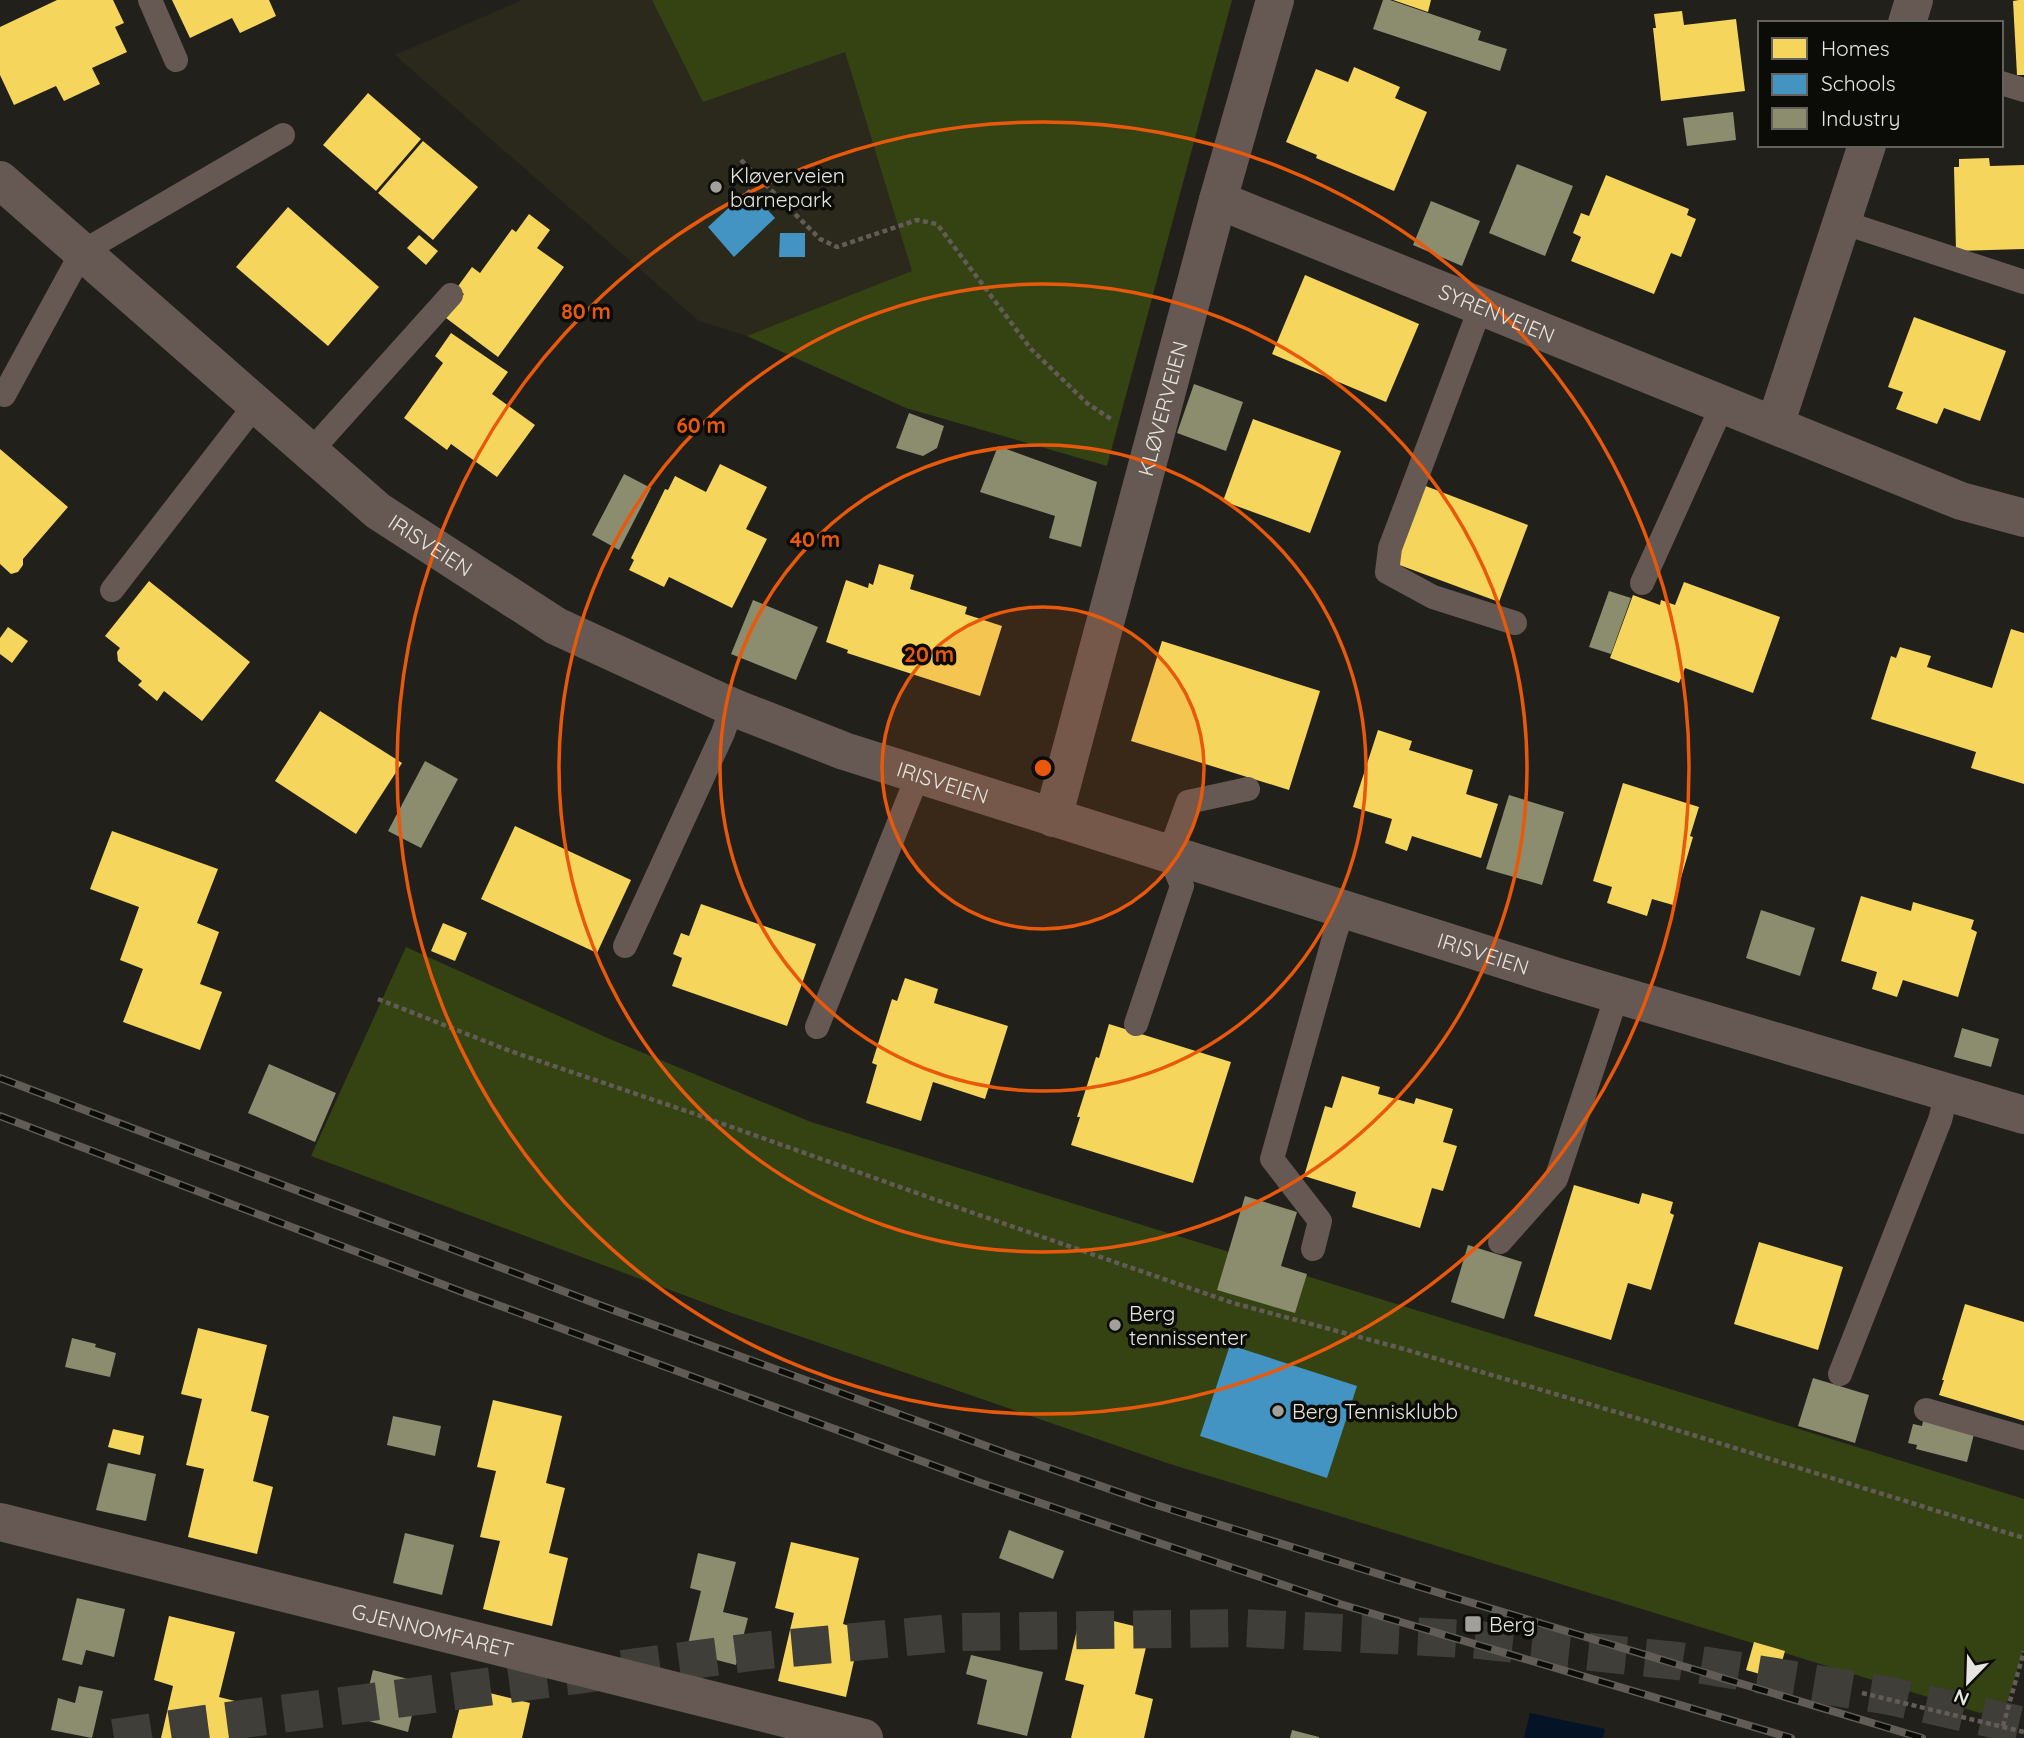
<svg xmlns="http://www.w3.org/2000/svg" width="2024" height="1738" viewBox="0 0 2024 1738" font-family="Quicksand,sans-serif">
  <rect width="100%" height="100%" fill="#21201b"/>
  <!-- built -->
  <polygon fill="#2b291b" points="522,0 652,0 703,101 845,51 913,272 747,336 699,321 395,55"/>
  <!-- green -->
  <g fill="#354313">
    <polygon points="652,0 1232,0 1107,466 906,408 747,336 912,271 845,52 703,102"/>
    <polygon points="406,947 612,1040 811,1122 2024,1499 2024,1649 2005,1709 1980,1713 1170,1464 729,1312 311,1156"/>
  </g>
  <!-- water -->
  <polygon fill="#041426" points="1530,1713 1605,1729 1603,1738 1524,1738"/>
  <!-- homes -->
  <g fill="#f6d55c">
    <polygon points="57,0 113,0 124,23 115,27 127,52 92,68 100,84 64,101 56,86 14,105 0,75 0,27"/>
    <polygon points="172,0 269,0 276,16 240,33 232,18 190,38"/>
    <polygon points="1393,0 1431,0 1428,12"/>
    <polygon points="2019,0 2024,0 2024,75 2017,75 2013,1"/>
    <polygon points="1682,11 1684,25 1736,19 1745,91 1661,101 1653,28 1656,28 1654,14"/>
    <polygon points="1354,67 1400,87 1395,98 1427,112 1394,191 1316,158 1317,155 1286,142 1316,69 1348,82"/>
    <polygon points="368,93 421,139 376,191 323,145"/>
    <polygon points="423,141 478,187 433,240 378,193"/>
    <polygon points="1989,158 1990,166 2024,165 2024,249 1956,251 1954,167 1959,167 1959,159"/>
    <polygon points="1606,175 1689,209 1687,215 1696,219 1681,257 1671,253 1654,294 1571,261 1581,237 1573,233 1581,213 1589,216"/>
    <polygon points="288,207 379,287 328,346 236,267"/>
    <polygon points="529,214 550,230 537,248 564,267 498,357 446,318 464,294 456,289 472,267 480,273 512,229 516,232"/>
    <polygon points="419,235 438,251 426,265 407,248"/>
    <polygon points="1305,275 1419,324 1386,402 1272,354"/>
    <polygon points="1914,317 2006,351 1980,421 1944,408 1937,424 1896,409 1903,392 1888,387"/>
    <polygon points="451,333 508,372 492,394 535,425 497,477 451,444 447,450 404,418 443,363 435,356"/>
    <polygon points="1253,419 1341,451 1310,533 1223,501"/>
    <polygon points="0,449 68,507 23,559 23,565 18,572 11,574 0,564"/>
    <polygon points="720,464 767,487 746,529 767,539 732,608 669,577 664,587 629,570 634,560 631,558 665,489 668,490 675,476 706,492"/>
    <polygon points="1423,485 1528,525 1499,602 1394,563"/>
    <polygon points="879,564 914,575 910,589 967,607 965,614 1002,626 980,696 847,653 848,650 826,642 846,580 868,588 869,583 873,585"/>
    <polygon points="149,581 250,662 202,721 164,691 157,701 138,685 142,681 118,661 117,652 120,648 105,636"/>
    <polygon points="1684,582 1780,617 1753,693 1685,668 1679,683 1610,658 1633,595 1660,605 1661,600 1675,605"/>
    <polygon points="8,627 28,641 12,663 0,654 0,638"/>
    <polygon points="2011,629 2024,633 2024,784 1971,768 1976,752 1871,719 1891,656 1896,658 1900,647 1931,656 1927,667 1992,688"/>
    <polygon points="1162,641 1320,691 1289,790 1131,741"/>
    <polygon points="320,711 402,763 356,834 275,781"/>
    <polygon points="1378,730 1412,741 1409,750 1473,770 1466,794 1498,804 1481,858 1412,836 1407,851 1385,843 1392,819 1353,807"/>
    <polygon points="1623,783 1699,807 1690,836 1693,837 1673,905 1652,899 1647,916 1607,903 1612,887 1593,881"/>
    <polygon points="515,826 631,880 597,953 481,899"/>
    <polygon points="112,831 218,869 197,923 219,932 200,984 222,992 200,1050 123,1022 143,969 120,960 139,907 90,889"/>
    <polygon points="1861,896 1911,911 1913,902 1974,920 1971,929 1977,932 1958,997 1903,980 1897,997 1872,989 1877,972 1841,961"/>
    <polygon points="701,904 816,944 787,1026 672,986 682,958 673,954 681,933 689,936"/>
    <polygon points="443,923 467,933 455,961 431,951"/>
    <polygon points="905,978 938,989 934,1003 1008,1026 985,1099 933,1082 921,1121 866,1103 877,1065 872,1063 892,999 897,1001"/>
    <polygon points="1109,1024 1231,1062 1193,1183 1071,1145 1080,1117 1077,1117 1096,1057 1099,1058"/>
    <polygon points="1342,1076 1380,1087 1378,1094 1414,1104 1416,1098 1453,1109 1443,1142 1457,1146 1443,1191 1432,1188 1420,1228 1352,1207 1356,1192 1304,1176 1325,1106 1332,1108"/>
    <polygon points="1574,1185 1639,1204 1642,1193 1673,1202 1670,1213 1674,1215 1651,1290 1628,1283 1611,1340 1534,1316"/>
    <polygon points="1759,1242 1843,1267 1818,1350 1734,1324"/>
    <polygon points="1965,1304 2024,1322 2024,1421 1939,1395 1944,1380 1942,1380"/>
    <polygon points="198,1328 267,1345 251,1411 269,1416 253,1481 273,1487 257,1554 188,1537 204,1469 186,1465 202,1399 181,1394"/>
    <polygon points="493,1400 562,1416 546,1483 565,1488 549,1553 568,1558 552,1626 483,1609 500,1541 480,1537 496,1471 477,1467"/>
    <polygon points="113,1429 144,1436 140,1455 108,1447"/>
    <polygon points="791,1542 859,1558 843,1624 861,1629 846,1697 778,1681 794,1613 775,1608"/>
    <polygon points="1081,1613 1150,1630 1135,1694 1153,1699 1144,1738 1071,1738 1084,1685 1065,1680"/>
    <polygon points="169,1616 235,1632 219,1697 239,1702 230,1738 161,1738 173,1686 154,1680"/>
    <polygon points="1754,1642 1785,1651 1777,1679 1746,1670"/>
    <polygon points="465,1687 530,1703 522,1738 452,1738"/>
    <polygon points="352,1692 366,1695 361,1719 346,1716"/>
  </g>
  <!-- schools -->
  <g fill="#4393c3">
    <polygon points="749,189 775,218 734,257 708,227"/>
    <polygon points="780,233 805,233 805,257 779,257"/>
    <polygon points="1230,1345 1357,1386 1327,1478 1200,1436"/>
  </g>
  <!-- industry -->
  <g fill="#8c8c6e">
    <polygon points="1383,0 1390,0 1481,31 1478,40 1507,49 1500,71 1373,29"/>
    <polygon points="1733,112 1736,140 1687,146 1683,118"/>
    <polygon points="1517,164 1573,186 1545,256 1489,233"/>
    <polygon points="1431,201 1480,221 1462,266 1413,245"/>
    <polygon points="1194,384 1243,402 1226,451 1177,433"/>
    <polygon points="909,413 944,426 937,448 923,456 896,448"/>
    <polygon points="998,446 1097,482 1081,547 1049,538 1055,516 980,492"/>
    <polygon points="624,474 651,488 619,550 592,535"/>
    <polygon points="1609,591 1631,598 1611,654 1589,647"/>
    <polygon points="753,600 818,627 796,680 731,654"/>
    <polygon points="425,761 458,779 421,848 388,831"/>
    <polygon points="1509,795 1564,812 1542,885 1486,869"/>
    <polygon points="1761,910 1815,928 1800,976 1746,958"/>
    <polygon points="1962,1028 1999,1039 1991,1067 1954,1057"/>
    <polygon points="269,1064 336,1093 315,1142 248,1113"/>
    <polygon points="1245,1196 1297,1212 1281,1266 1307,1274 1295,1313 1217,1290"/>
    <polygon points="1468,1245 1522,1262 1504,1319 1451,1302"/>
    <polygon points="72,1338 96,1344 95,1347 116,1353 110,1377 65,1367"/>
    <polygon points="1813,1378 1869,1395 1855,1443 1798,1426"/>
    <polygon points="393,1416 441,1426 435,1456 387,1445"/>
    <polygon points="1923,1421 1974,1434 1967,1462 1916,1449 1917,1445 1908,1443 1913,1424 1922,1426"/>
    <polygon points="108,1463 156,1474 146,1521 96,1510"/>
    <polygon points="1009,1530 1064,1551 1053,1579 999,1558"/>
    <polygon points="405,1533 454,1545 442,1595 393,1583"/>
    <polygon points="698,1553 736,1562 723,1612 748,1618 736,1665 686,1652 701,1591 690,1588"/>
    <polygon points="77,1598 125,1609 114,1657 86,1650 82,1665 62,1660"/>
    <polygon points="971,1655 1043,1672 1027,1736 977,1724 987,1680 966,1674"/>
    <polygon points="373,1670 420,1682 408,1732 361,1719"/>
    <polygon points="79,1686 103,1691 92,1738 51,1730 58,1698 75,1703"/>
    <polygon points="1292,1730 1319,1737 1319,1738 1290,1738"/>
  </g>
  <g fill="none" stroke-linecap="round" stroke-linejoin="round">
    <!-- highway-tunnel -->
    <polyline stroke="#3f3e38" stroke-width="38" stroke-dasharray="38 19" stroke-linecap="butt" points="114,1738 205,1724 759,1651 960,1632 1242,1628 1468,1639 1678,1661 1890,1696 2024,1726"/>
    <!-- path -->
    <g stroke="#635c56" stroke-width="4.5" stroke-dasharray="5 3.5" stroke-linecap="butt">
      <polyline points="741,160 820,239 837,247 917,220 937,224 1031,349 1088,404 1111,419"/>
      <polyline points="378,999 510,1051 695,1114 959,1208 1233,1303 1404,1349 1690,1434 2024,1538"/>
      <polyline points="1862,1693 2024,1732"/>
      <polyline points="2003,1726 2024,1651"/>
    </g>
    <!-- lane -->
    <g stroke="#665852" stroke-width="24">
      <polyline points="150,0 176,60"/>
      <polyline points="2001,83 2024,90"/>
      <polyline points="1842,222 2024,282"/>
      <polyline points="1481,306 1390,548 1387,572 1433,597 1515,623"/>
      <polyline points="4,395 82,252 283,135"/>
      <polyline points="310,452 451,295"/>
      <polyline points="1642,583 1723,404"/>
      <polyline points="112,590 256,404"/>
      <polyline points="625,946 723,733 732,707"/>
      <polyline points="1136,1024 1182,886 1169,854 1188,802 1248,789"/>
      <polyline points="817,1027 918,775"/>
      <polyline points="1500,1242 1556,1179 1617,995"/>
      <polyline points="1313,1249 1320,1221 1272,1159 1335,934 1344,909"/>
      <polyline points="1840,1374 1940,1120 1947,1093"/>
      <polyline points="1926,1410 2024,1438"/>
    </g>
    <!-- street -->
    <g stroke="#665852" stroke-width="38">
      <polyline points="1907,23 1914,0"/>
      <path id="s1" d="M0 180 378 511 556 626 732 707 844 751 1558 977 2024 1115"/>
      <path id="s2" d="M1218 200 1961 501 2024 518"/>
      <polyline points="1775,425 1867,145"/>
      <path id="s3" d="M1053 818 1218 200 1275 0"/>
      <path id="s4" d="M0 1522 864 1738"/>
    </g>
    <defs>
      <g id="rail">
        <polyline points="0,1078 605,1307 1011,1455 1150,1503 1446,1595 1922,1738"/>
        <polyline points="0,1116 465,1293 981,1483 1340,1604 1791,1738"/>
      </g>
    </defs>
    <!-- rail casing -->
    <use href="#rail" stroke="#625c56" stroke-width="8"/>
    <!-- rail -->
    <use href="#rail" stroke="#0b0b07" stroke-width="5" stroke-dasharray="16" stroke-linecap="butt"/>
  </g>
  <!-- distance rings -->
  <circle cx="1043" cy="768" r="161" fill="#e8590c" fill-opacity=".12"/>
  <g fill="none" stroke="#e8590c" stroke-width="3.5">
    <circle cx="1043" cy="768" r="161"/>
    <circle cx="1043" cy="768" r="323"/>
    <circle cx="1043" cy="768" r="484"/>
    <circle cx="1043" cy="768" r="646"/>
  </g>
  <!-- markers -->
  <g fill="#a1a09a" stroke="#0b0b07" stroke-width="2.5">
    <circle cx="716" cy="187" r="7"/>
    <circle cx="1115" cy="1325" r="7"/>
    <circle cx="1278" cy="1411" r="7"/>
    <rect x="1464" y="1615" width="18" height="18" rx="3.5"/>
  </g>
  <g text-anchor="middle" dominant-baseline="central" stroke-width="7" stroke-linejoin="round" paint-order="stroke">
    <!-- poi labels -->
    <g font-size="21" fill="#e6e5df" stroke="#0b0b07" text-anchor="start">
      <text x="730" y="175">Kløverveien<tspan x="730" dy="24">barnepark</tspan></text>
      <text x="1129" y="1313">Berg<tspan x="1129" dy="24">tennissenter</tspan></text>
      <text x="1292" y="1411">Berg Tennisklubb</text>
      <text x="1489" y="1624">Berg</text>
    </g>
    <!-- street labels -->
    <g font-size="21" fill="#e6e5df" stroke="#0b0b07">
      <text stroke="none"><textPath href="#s2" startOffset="301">SYRENVEIEN</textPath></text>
      <text stroke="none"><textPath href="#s3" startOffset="424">KLØVERVEIEN</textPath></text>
      <text stroke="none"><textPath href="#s1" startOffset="565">IRISVEIEN</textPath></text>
      <text stroke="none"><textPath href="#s1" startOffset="1132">IRISVEIEN</textPath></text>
      <text stroke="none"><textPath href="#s1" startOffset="1699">IRISVEIEN</textPath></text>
      <text stroke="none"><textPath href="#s4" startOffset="446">GJENNOMFARET</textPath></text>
    </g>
  </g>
  <circle cx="1043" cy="768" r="10" fill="#e8590c" stroke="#0b0b07" stroke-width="3.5"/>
  <g font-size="21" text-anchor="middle" font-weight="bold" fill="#e8590c" stroke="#0b0b07" stroke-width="7" stroke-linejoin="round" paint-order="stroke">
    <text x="586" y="319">80 m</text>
    <text x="701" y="433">60 m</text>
    <text x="815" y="547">40 m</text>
    <text x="929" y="662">20 m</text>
  </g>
  <!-- legend -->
  <rect x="1758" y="21" width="245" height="126" fill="#0b0b07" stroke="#63625d" stroke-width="2"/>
  <rect x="1772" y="38" width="35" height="21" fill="#f6d55c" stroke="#63625d" stroke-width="2"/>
  <text x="1821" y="56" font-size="21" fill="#e6e5df">Homes</text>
  <rect x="1772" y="74" width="35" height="21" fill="#4393c3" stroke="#63625d" stroke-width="2"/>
  <text x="1821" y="91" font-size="21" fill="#e6e5df">Schools</text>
  <rect x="1772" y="108" width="35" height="21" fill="#8c8c6e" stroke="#63625d" stroke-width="2"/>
  <text x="1821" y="126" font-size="21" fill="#e6e5df">Industry</text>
  <!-- north arrow -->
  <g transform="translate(1968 1682) rotate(203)" stroke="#0b0b07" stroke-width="5" paint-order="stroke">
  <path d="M0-5L12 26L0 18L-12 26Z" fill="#e6e5df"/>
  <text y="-10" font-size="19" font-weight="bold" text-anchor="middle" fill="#e6e5df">N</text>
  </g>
</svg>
